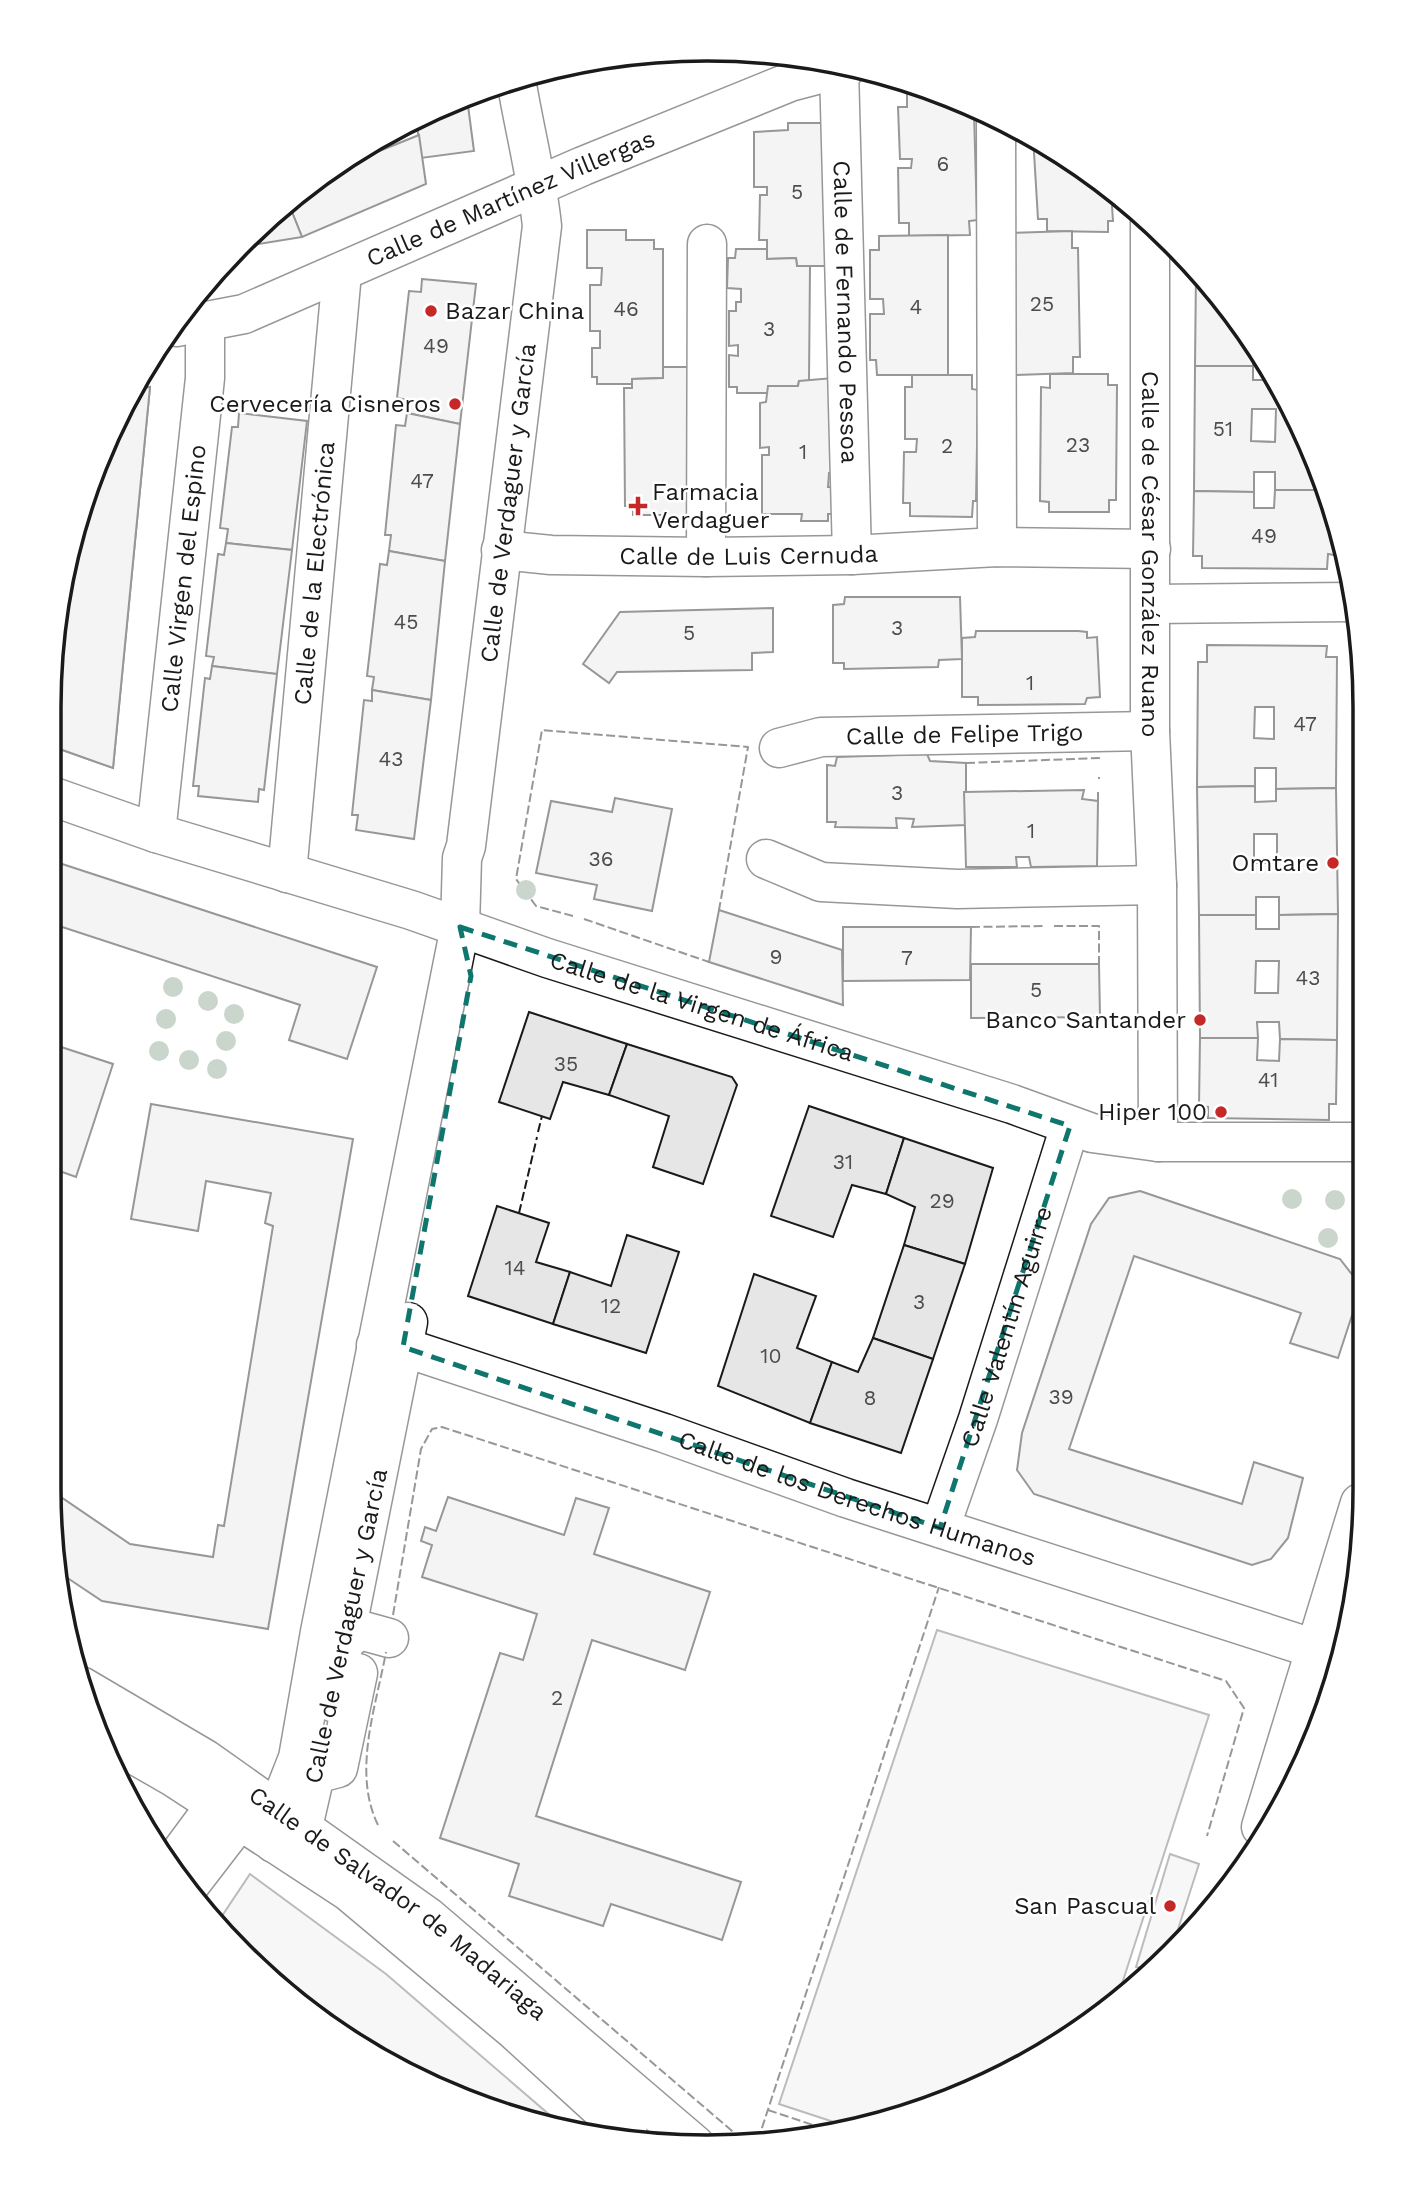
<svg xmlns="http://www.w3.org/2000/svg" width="1414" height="2196" viewBox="0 0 1414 2196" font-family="'Work Sans',sans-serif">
  <rect width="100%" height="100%" fill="#fff"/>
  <!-- green -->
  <g fill="#ededed" stroke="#6a6a6a" stroke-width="2">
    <polygon points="937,1630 1209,1715 1118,1996 1072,2036 878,2124 852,2128 779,2104"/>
    <polygon points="1170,1854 1199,1864 1172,1948 1149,1969 1136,1967"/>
    <polygon points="250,1874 386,1974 559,2123 495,2112 306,2011 220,1919"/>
  </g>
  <!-- building -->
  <g fill="#e6e6e6" stroke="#1a1a1a" stroke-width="2" fill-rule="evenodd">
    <polygon points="937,92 968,107 968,112 974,112 977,220 969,221 970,235 909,236 909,223 899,223 898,168 911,168 912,159 900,159 898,107 907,107 907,93"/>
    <polygon points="467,98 474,151 421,158 416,117"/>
    <polygon points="788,123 822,123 832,266 797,266 796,258 767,259 767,240 759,240 760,195 767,195 767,187 754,187 754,132 788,130"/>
    <polygon points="419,135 426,184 302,237 288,202 306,185 325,173"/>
    <polygon points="1033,136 1111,191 1113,221 1108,221 1108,232 1047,231 1047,219 1038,219"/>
    <polygon points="288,202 302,237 240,247"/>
    <polygon points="587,230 626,230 626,240 654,240 654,249 663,249 663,378 632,379 632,384 597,384 597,377 592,377 592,348 600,348 600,331 590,331 590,285 601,285 602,268 587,268"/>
    <polygon points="1072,231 1072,248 1078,248 1080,357 1073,357 1073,373 1013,375 1010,233"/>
    <polygon points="948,235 948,375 877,375 876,360 870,360 870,314 884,314 883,299 870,299 870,250 879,250 879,236"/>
    <polygon points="736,249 767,249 767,259 796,258 797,266 810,266 809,381 799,381 798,386 768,386 768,393 737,393 737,387 729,387 729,355 738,356 738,345 729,346 729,311 736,311 736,302 741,302 741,289 727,288 728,258 735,258"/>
    <polygon points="1196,271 1229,306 1253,345 1253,366 1195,366"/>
    <polygon points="422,279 476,284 460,424 407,413 409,400 397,398 409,291 421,292"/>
    <path d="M1195 366H1253V380H1275L1297 416 1325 490H1275V472H1254V492L1194 491ZM1252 409H1276L1275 442 1251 441Z"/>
    <polygon points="663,367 689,367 691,523 663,523 662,515 633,515 633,506 625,506 624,388 632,388 632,379 663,378"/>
    <polygon points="1050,374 1108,374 1108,385 1117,385 1116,500 1109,500 1109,512 1049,512 1049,502 1040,501 1041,387 1050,388"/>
    <polygon points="912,375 972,375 972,389 978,390 976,501 973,501 972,517 910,516 910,503 903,503 904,452 916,452 917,439 905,439 905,387 912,387"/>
    <polygon points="833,378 837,473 829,473 828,487 833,487 833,514 828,514 828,521 801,521 802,514 762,514 762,455 769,455 769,447 760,448 760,403 766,402 768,386 798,386 799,381"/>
    <polygon points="150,387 113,768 54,747 54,691 63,695 79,540 117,416 135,389"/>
    <polygon points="150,387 113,768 54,747 55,621 117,416 135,389"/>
    <polygon points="239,413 307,421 292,550 226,543 228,529 220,528 232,427 238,427"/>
    <polygon points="407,413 460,424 445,561 389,551 391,535 385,535 396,425 405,426"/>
    <polygon points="1275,490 1325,490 1335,515 1334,555 1328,554 1327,569 1202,568 1202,556 1193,556 1194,491 1254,492 1254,508 1274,508"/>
    <polygon points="226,543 292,550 277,674 212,666 214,657 206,656 218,554 224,555"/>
    <polygon points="389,551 445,561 431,700 372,690 374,677 367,676 380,564 387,565"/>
    <polygon points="845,597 960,597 962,659 939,660 938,667 844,669 844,663 833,663 833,605 844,604"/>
    <polygon points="773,608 773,652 752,653 752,670 617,672 609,683 583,664 620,612"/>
    <polygon points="976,631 1078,631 1087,632 1087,638 1097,637 1100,697 1087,698 1085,704 978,705 978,697 962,697 962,638 975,637"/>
    <path d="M1207 645 1327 646 1326 657H1337L1336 788 1276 789V768H1255V786L1197 787 1198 662H1207ZM1255 707H1274V739L1254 738Z"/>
    <polygon points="212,666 277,674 264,790 259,789 258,802 198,796 199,786 193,786 205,678 210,679"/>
    <polygon points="372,690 431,700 414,839 356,830 358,815 352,815 364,700 372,701"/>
    <polygon points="927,754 930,761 966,763 966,825 912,827 914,819 896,818 897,828 835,827 836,822 827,822 827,765 835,766 837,757"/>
    <path d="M1255 786V802L1276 801V789L1336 788 1338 914 1279 915V897H1256V915H1199L1197 787ZM1254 834H1277V863H1254Z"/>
    <polygon points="1084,790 1082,799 1098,801 1097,866 1031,867 1029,857 1016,857 1017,867 966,867 964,792"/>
    <polygon points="615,798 672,809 652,911 594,899 597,885 536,873 551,801 612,812"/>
    <polygon points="53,861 377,967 347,1059 289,1040 300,1005 53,924"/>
    <polygon points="719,910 842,950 843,1005 709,962"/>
    <path d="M1338 914 1337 1040 1280 1039 1279 1022H1257L1258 1038H1200L1199 915H1256V929H1279V915ZM1256 961H1279L1278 993H1255Z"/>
    <polygon points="843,927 971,927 970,980 843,981"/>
    <polygon points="971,964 1099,964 1100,1017 971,1018"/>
    <polygon points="529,1012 627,1044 609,1095 563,1082 550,1119 499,1102"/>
    <polygon points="1200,1038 1258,1038 1257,1060 1279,1061 1280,1039 1337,1040 1336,1104 1329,1104 1329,1120 1208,1118 1208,1107 1199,1106"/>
    <polygon points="52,1044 113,1064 76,1177 51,1168"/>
    <polygon points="627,1044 732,1077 737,1085 703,1184 653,1167 669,1116 609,1095"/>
    <polygon points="151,1104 353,1139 268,1629 102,1601 63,1575 49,1489 130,1544 213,1557 218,1525 224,1526 273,1226 265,1223 271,1193 206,1181 198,1231 131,1219"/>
    <polygon points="809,1106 904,1138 886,1194 852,1185 833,1237 771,1216"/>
    <polygon points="904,1138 993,1168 965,1264 904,1245 915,1207 886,1194"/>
    <polygon points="1140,1191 1340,1259 1354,1277 1358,1297 1338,1358 1290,1343 1301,1313 1134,1256 1069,1449 1242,1504 1254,1462 1303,1478 1288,1538 1271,1559 1252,1565 1034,1494 1017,1470 1022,1433 1091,1224 1109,1198"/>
    <polygon points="497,1206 549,1223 536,1262 570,1272 553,1324 468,1296"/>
    <polygon points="627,1235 679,1252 646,1353 553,1324 570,1272 611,1286"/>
    <polygon points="904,1245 965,1264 933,1359 873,1338"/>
    <polygon points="754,1274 816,1296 797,1348 832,1362 810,1423 718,1386"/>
    <polygon points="873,1338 933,1359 901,1453 810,1423 832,1362 858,1372"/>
    <polygon points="448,1497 564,1535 576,1498 609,1508 594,1554 710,1592 685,1670 592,1640 536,1816 741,1882 722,1940 611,1904 603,1926 509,1896 519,1864 440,1838 500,1653 523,1660 537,1614 422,1577 432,1545 421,1541 425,1527 436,1531"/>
  </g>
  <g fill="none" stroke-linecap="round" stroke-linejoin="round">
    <defs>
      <g id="minor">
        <path id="s1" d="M839 69 852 555"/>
        <polyline points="996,119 997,547"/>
        <path id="s2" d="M1150 222V731L1157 885 1158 1142"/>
        <path id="s3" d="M176 327 244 314 583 166 790 82 847 67"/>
        <path id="s4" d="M501 550 551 555 706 557 852 555 997 547 1151 549"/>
        <polyline points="706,557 707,244"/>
        <polyline points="1152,604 1353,602"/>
        <path id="s5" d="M779 748 821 737 1150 731"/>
        <path id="s6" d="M54 797 156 833 411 910 547 958 1012 1104 1092 1133 1158 1142H1361"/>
        <path id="s7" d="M156 833 205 378V324"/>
        <polyline points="766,859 821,882 957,889 1157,885"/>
        <path id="s8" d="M287 873 342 273"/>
        <path id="s9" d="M376 1345 403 1347 664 1433 846 1498 1337 1656"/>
        <path id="s10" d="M940 1528 978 1419 1070 1126"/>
        <polyline points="328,1635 346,1640 360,1630 389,1638"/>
        <path id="s11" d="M81 1686 205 1759 428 1917 695 2145"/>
        <polyline points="332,1702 408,1322"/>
        <polyline points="102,1736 175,1778 348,1891 514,2030 628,2134"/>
        <polyline points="315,1774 338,1768 358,1673"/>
        <polyline points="1261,1827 1360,1503"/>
        <path id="s12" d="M274 1843 278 1809 298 1758 320 1632 460 927 462 858 466 846 542 226C537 177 524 128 516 79"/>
        <polyline points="274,1843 303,1827 319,1757"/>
        <polyline points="168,1863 175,1860 215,1806 236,1791"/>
        <polyline points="189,1886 239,1821 243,1795"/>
      </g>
    </defs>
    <!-- minor casing -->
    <use href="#minor" stroke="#1a1a1a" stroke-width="41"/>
    <!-- minor -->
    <use href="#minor" stroke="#fff" stroke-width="38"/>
    <!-- fence -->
    <g stroke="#1a1a1a" stroke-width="2" stroke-dasharray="9 3.5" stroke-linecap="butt">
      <polyline points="966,763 1100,758"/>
      <polyline points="1099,779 1099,777"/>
      <polyline points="1098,801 1098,792"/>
      <polyline points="573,916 536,906 516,879 542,730 748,747 719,910"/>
      <polyline points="584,919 709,962"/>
      <polyline points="1054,926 1099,926 1099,964"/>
      <polyline points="971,927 1043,926"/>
      <polyline points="538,1132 542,1116"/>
      <polyline points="519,1213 537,1137"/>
      <polyline points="393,1615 421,1449 432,1429 442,1427 1226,1681 1244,1708 1207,1836"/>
      <path d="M378 1825C352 1772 376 1707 386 1652"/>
      <polyline points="393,1841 745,2142"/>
      <polyline points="768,2110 831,2131"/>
      <polyline points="758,2140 939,1587"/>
    </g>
  </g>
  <!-- trees -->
  <g fill="#8aa48f">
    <circle cx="526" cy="890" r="10"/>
    <circle cx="173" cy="987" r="10"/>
    <circle cx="208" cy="1001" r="10"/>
    <circle cx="234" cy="1014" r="10"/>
    <circle cx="166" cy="1019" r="10"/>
    <circle cx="226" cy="1041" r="10"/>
    <circle cx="159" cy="1051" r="10"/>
    <circle cx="189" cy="1060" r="10"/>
    <circle cx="217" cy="1069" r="10"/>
    <circle cx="1292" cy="1199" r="10"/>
    <circle cx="1335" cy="1200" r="10"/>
    <circle cx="1328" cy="1238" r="10"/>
  </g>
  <!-- marked area -->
  <path d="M0 0H1414V2196H0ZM460 927 1070 1126 940 1528 403 1347 471 976Z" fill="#fff" fill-opacity=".55" fill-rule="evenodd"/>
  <path fill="none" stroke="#0f766e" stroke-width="5" stroke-dasharray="14 9" stroke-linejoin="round" d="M460 927 1070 1126 940 1528 403 1347 471 976Z"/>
  <!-- markers -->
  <g fill="#c62828" stroke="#fff" stroke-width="2.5">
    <circle cx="431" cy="311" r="7"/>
    <circle cx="455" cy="404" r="7"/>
    <path d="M634.5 495.5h7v7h7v7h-7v7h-7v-7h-7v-7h7z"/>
    <circle cx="1333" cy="863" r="7"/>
    <circle cx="1200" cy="1020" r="7"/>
    <circle cx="1221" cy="1112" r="7"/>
    <circle cx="1170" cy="1906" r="7"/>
  </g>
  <g text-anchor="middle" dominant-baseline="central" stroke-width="5" stroke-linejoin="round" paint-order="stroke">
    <!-- number labels -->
    <g font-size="21" fill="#4d4d4d">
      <text x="943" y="163">6</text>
      <text x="797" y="191">5</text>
      <text x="1042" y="303">25</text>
      <text x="916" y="306">4</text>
      <text x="626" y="308">46</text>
      <text x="769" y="328">3</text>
      <text x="436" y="345">49</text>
      <text x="1223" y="428">51</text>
      <text x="1078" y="444">23</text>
      <text x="947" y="445">2</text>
      <text x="803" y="451">1</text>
      <text x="422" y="480">47</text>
      <text x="1264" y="535">49</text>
      <text x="406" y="621">45</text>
      <text x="897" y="627">3</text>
      <text x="689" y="632">5</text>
      <text x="1030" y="682">1</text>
      <text x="1305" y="723">47</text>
      <text x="391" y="758">43</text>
      <text x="897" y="792">3</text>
      <text x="1031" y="830">1</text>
      <text x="601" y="858">36</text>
      <text x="776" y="956">9</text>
      <text x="907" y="957">7</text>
      <text x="1308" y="977">43</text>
      <text x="1036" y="989">5</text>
      <text x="566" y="1063">35</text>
      <text x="1268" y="1079">41</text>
      <text x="843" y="1161">31</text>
      <text x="942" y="1200">29</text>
      <text x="515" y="1267">14</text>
      <text x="919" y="1301">3</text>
      <text x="611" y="1305">12</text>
      <text x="771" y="1355">10</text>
      <text x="1061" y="1396">39</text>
      <text x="870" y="1397">8</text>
      <text x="557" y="1697">2</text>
    </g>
    <!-- street labels -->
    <g font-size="24" fill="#1a1a1a" stroke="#fff">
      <text stroke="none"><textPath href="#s3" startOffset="360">Calle de Martínez Villergas</textPath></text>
      <text stroke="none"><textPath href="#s1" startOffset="243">Calle de Fernando Pessoa</textPath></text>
      <text stroke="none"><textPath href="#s12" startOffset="1363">Calle de Verdaguer y García</textPath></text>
      <text stroke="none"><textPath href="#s4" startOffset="248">Calle de Luis Cernuda</textPath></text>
      <text stroke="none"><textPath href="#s2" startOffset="332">Calle de César González Ruano</textPath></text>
      <text stroke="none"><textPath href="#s8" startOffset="301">Calle de la Electrónica</textPath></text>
      <text stroke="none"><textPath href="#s7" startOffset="256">Calle Virgen del Espino</textPath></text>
      <text stroke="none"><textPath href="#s5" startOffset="187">Calle de Felipe Trigo</textPath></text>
      <text stroke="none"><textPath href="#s6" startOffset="681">Calle de la Virgen de África</textPath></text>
      <text stroke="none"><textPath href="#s10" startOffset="212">Calle Valentín Aguirre</textPath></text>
      <text stroke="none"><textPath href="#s9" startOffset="506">Calle de los Derechos Humanos</textPath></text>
      <text transform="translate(346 1626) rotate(-78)">Calle de Verdaguer y García</text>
      <text stroke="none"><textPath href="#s11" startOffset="385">Calle de Salvador de Madariaga</textPath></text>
    </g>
    <!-- poi labels -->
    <g font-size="24" fill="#1a1a1a" stroke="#fff" text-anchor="end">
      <text x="445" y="311" text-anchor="start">Bazar China</text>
      <text x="441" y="404">Cervecería Cisneros</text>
      <text x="652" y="492" text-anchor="start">Farmacia<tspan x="652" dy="28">Verdaguer</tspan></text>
      <text x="1319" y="863">Omtare</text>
      <text x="1186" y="1020">Banco Santander</text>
      <text x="1207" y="1112">Hiper 100</text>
      <text x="1156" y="1906">San Pascual</text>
    </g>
  </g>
  <!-- crop -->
  <path d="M0 0H1414V2196H0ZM707 61H707A646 646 0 0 1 1353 707V1489A646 646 0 0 1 707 2135H707A646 646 0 0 1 61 1489V707A646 646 0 0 1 707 61Z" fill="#fff" fill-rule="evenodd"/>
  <path fill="none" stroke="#1a1a1a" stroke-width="3.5" d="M707 61H707A646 646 0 0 1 1353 707V1489A646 646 0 0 1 707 2135H707A646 646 0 0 1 61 1489V707A646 646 0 0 1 707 61Z"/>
</svg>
